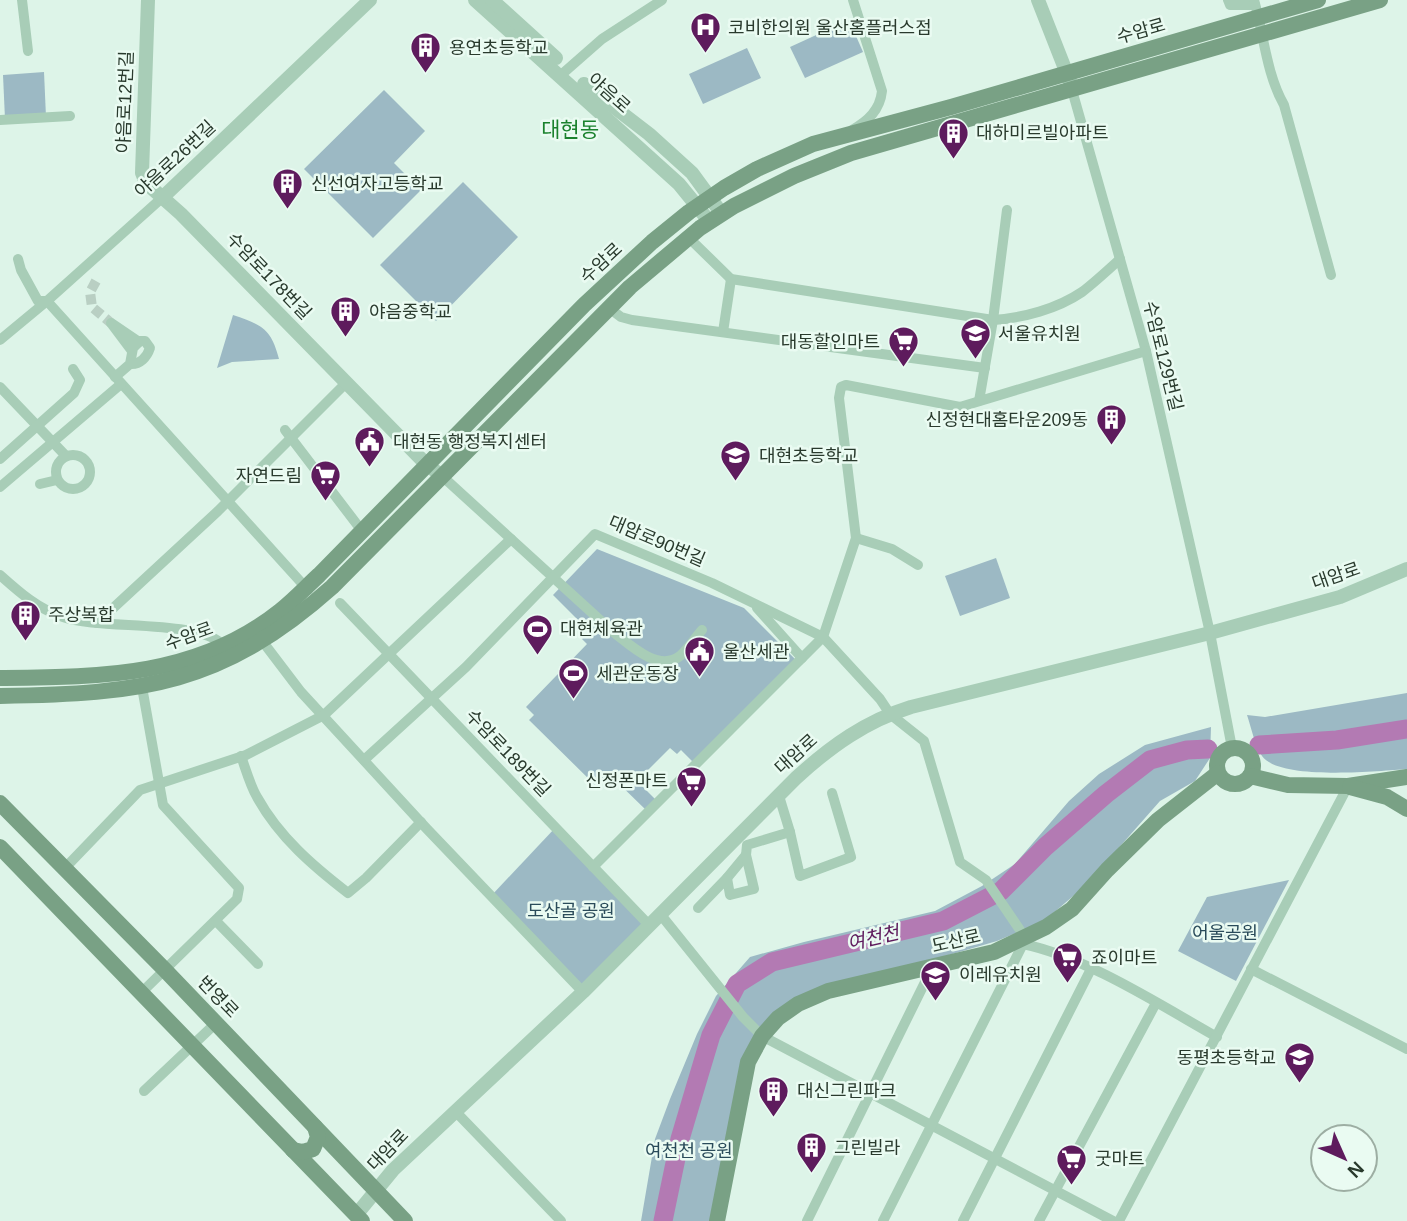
<svg xmlns="http://www.w3.org/2000/svg" width="1407" height="1221" viewBox="0 0 1407 1221" font-family="Arial,'Noto Sans KR',sans-serif">
  <rect width="100%" height="100%" fill="#ddf4e8"/>
  <!-- green -->
  <g fill="#9cb9c4">
    <polygon points="849,20 863,52 805,78 790,47"/>
    <polygon points="747,48 761,78 703,104 689,74"/>
    <polygon points="44,72 46,117 5,119 3,75"/>
    <polygon points="384,90 425,131 394,163 421,190 373,238 304,169"/>
    <polygon points="463,182 518,237 436,321 380,265"/>
    <path d="M233 315C262 325 271 328 279 359L232 362 217 368Z"/>
    <polygon points="597,549 744,608 796,660 694,763 681,750 677,754 670,748 637,781 657,801 647,811 608,773 595,785 529,720 534,715 526,707 587,644 582,639 589,631 553,595"/>
    <polygon points="996,558 1010,598 960,616 945,576"/>
    <path d="M1407 693V769C1378 771 1280 781 1262 756 1255 746 1251 727 1247 715L1265 717Z"/>
    <polygon points="1211,727 1210,758 1195,781 1160,801 1086,885 1044,921 997,941 870,978 764,1026 711,1221 641,1221 655,1139 670,1099 697,1034 716,996 750,957 804,942 935,911 982,886 1015,864 1069,801 1099,774 1145,745"/>
    <polygon points="555,828 650,926 583,992 491,896"/>
    <polygon points="1289,880 1236,981 1178,951 1207,897"/>
  </g>
  <g fill="none" stroke-linecap="round" stroke-linejoin="round">
    <!-- river -->
    <g stroke="#b37ab3" stroke-width="19">
      <polyline points="1259,745 1337,740 1407,729"/>
      <polyline points="663,1221 680,1139 699,1075 711,1035 737,984 772,962 943,921 1001,891 1045,847 1106,794 1150,760 1187,750 1208,749"/>
    </g>
    <!-- minor-tunnel -->
    <polyline stroke="#b9cfc3" stroke-width="10" stroke-dasharray="10 5" stroke-linecap="butt" points="96,281 90,292 92,307 111,323"/>
    <!-- minor -->
    <g stroke="#a8cdb7" stroke-width="10">
      <polyline points="22,0 28,51"/>
      <polyline points="1228,0 1230,5 1255,5"/>
      <path d="M1254 0C1264 35 1266 73 1284 105L1331 275"/>
      <polyline points="561,75 602,39 662,0"/>
      <polyline points="1072,90 1146,351 1210,633 1232,748"/>
      <polyline points="0,120 70,116"/>
      <path d="M852 130C868 121 880 110 882 91L853 0"/>
      <path d="M688 237 731 279 993 320C1023 318 1057 309 1082 292 1095 282 1108 270 1120 259"/>
      <polyline points="18,259 21,270 38,301 47,301"/>
      <polyline points="47,301 308,590"/>
      <polyline points="609,308 621,317 632,320 985,368"/>
      <polyline points="723,332 731,279"/>
      <polyline points="0,340 47,301 163,197"/>
      <polyline points="132,351 111,323 139,342"/>
      <path d="M115 377 130 364C140 365 147 357 150 348L145 341H140L133 348 130 364"/>
      <polyline points="0,387 66,456"/>
      <polyline points="979,401 993,320 1007,210"/>
      <polyline points="285,430 362,531"/>
      <circle cx="73" cy="472" r="17"/>
      <polyline points="0,459 74,393 80,380 73,369"/>
      <path d="M442 476 612 631C629 644 658 673 680 656 688 649 695 638 702 630"/>
      <polyline points="40,484 57,480"/>
      <polyline points="0,487 121,384"/>
      <polyline points="856,538 892,549 918,565"/>
      <path d="M0 575C19 592 38 609 63 617 100 630 199 619 223 645"/>
      <polyline points="340,603 650,926"/>
      <polyline points="757,608 802,658 823,637 856,538 839,398 841,387 846,385 960,407 1146,351"/>
      <polyline points="97,623 218,511 346,383"/>
      <polyline points="263,642 301,692 427,829 583,992"/>
      <polyline points="142,687 163,805 239,888 237,899 142,992"/>
      <path d="M241 756C246 770 250 785 257 797 279 837 313 866 348 893L366 878 421 822"/>
      <path d="M364 760 466 667 595 534 712 583 823 637 880 699 890 714 924 741 960 862 986 880 1024 936 1023 944C1086 957 1160 1005 1217 1037"/>
      <polyline points="790,832 800,876 851,857 832,793"/>
      <polyline points="593,867 802,658"/>
      <polyline points="65,868 140,790 246,755 324,715 511,539"/>
      <polyline points="727,878 746,855"/>
      <polyline points="698,908 727,878 730,895 754,889 746,855 747,845 790,832 779,796"/>
      <polyline points="661,915 743,1017 762,1036 1113,1221"/>
      <polyline points="216,921 258,964"/>
      <polyline points="1251,969 1407,1049"/>
      <polyline points="144,1091 216,1023"/>
      <polyline points="455,1111 561,1221"/>
      <polyline points="807,1221 933,966"/>
      <polyline points="883,1221 1023,944"/>
      <polyline points="963,1221 1091,969"/>
      <polyline points="1039,1221 1156,1003"/>
      <polyline points="1119,1221 1348,786"/>
    </g>
    <!-- tertiary -->
    <g stroke="#a8cdb7" stroke-width="14">
      <polyline points="148,0 142,173 146,183 181,214 426,464 442,476"/>
      <polyline points="475,0 679,184 709,221"/>
      <polyline points="492,0 556,58"/>
      <polyline points="1038,0 1071,84"/>
      <polyline points="584,84 649,134 692,173 722,214"/>
      <polyline points="163,197 370,0"/>
      <path d="M356 1215 393 1170 583 992 796 778C831 746 866 721 911 707L1210 633 1340 597 1407 569"/>
    </g>
    <!-- secondary -->
    <g stroke="#79a185" stroke-width="16">
      <path d="M0 678C100 677 197 677 280 611 294 600 306 587 319 575L584 305 652 242 689 212 724 188 757 169 813 144 951 107 1318 0"/>
      <path d="M0 696C142 694 222 685 332 587L630 287 700 228 734 206 794 176 851 153 1380 0"/>
      <circle cx="1235" cy="766" r="18"/>
      <polyline points="1250,776 1288,785 1348,786 1407,777"/>
      <polyline points="1350,787 1387,797 1407,809"/>
      <polyline points="0,803 165,970 405,1221"/>
      <polyline points="0,847 362,1221"/>
      <polyline points="293,1150 303,1152 313,1149 318,1137 315,1127"/>
      <polyline points="717,1221 748,1062 762,1036 778,1018 798,1004 828,991 994,952 1046,927 1072,909 1107,870 1158,820 1218,773"/>
    </g>
  </g>
  <!-- icons -->
  <defs>
    <symbol id="hospital-pin" viewBox="-11 -11 22 30"><path d="M0 17L-7.5 6A9.5 9.5 0 1 1 7.5 6Z" fill="#5e1b5d" stroke="#eafbf2"/><path d="M-5-5h3v3.5h4V-5h3V5h-3V1.5h-4V5h-3Z" fill="#fff"/></symbol>
    <symbol id="building-pin" viewBox="-11 -11 22 30"><path d="M0 17L-7.5 6A9.5 9.5 0 1 1 7.5 6Z" fill="#5e1b5d" stroke="#eafbf2"/><path d="M-4-6H4V6H1V3H-1V6H-4ZM-2.5-4.3h1.7v1.8h-1.7ZM.8-4.3h1.7v1.8H.8ZM-2.5-1h1.7V.8h-1.7ZM.8-1h1.7V.8H.8Z" fill="#fff"/></symbol>
    <symbol id="school-pin" viewBox="-11 -11 22 30"><path d="M0 17L-7.5 6A9.5 9.5 0 1 1 7.5 6Z" fill="#5e1b5d" stroke="#eafbf2"/><path d="M0-5L7-2L0 1L-7-2ZM-4 1L0 2.5L4 1V4Q0 6-4 4Z" fill="#fff"/></symbol>
    <symbol id="supermarket-pin" viewBox="-11 -11 22 30"><path d="M0 17L-7.5 6A9.5 9.5 0 1 1 7.5 6Z" fill="#5e1b5d" stroke="#eafbf2"/><path d="M-6-5.5h2.5l.6 2H6L4.5 2H-2.5L-4.4-4H-6ZM-1.5 3.2a1.3 1.3 0 1 0 .1 0ZM3 3.2a1.3 1.3 0 1 0 .1 0Z" fill="#fff"/></symbol>
    <symbol id="civic-pin" viewBox="-11 -11 22 30"><path d="M0 17L-7.5 6A9.5 9.5 0 1 1 7.5 6Z" fill="#5e1b5d" stroke="#eafbf2"/><path d="M-.6-6.5H3V-4.5H.6V-3L4-1V1h2V6H-6V1h2V-1L-.6-3ZM-1.2 2.5V6h2.4V2.5Z" fill="#fff"/></symbol>
    <symbol id="stadium-pin" viewBox="-11 -11 22 30"><path d="M0 17L-7.5 6A9.5 9.5 0 1 1 7.5 6Z" fill="#5e1b5d" stroke="#eafbf2"/><path d="M0-5a6.5 5 0 1 0 0 10a6.5 5 0 1 0 0-10ZM-3.5-1.8h7v3.6h-7Z" fill="#fff"/></symbol>
  </defs>
  <g fill-rule="evenodd">
    <use href="#hospital-pin" x="688" y="10" width="35" height="47"/>
    <use href="#building-pin" x="408" y="30" width="35" height="47"/>
    <use href="#building-pin" x="936" y="116" width="35" height="47"/>
    <use href="#building-pin" x="270" y="166" width="35" height="47"/>
    <use href="#building-pin" x="328" y="294" width="35" height="47"/>
    <use href="#school-pin" x="958" y="316" width="35" height="47"/>
    <use href="#supermarket-pin" x="886" y="324" width="35" height="47"/>
    <use href="#building-pin" x="1094" y="402" width="35" height="47"/>
    <use href="#civic-pin" x="352" y="424" width="35" height="47"/>
    <use href="#school-pin" x="718" y="438" width="35" height="47"/>
    <use href="#supermarket-pin" x="308" y="458" width="35" height="47"/>
    <use href="#building-pin" x="8" y="598" width="35" height="47"/>
    <use href="#stadium-pin" x="520" y="612" width="35" height="47"/>
    <use href="#civic-pin" x="682" y="634" width="35" height="47"/>
    <use href="#stadium-pin" x="556" y="656" width="35" height="47"/>
    <use href="#supermarket-pin" x="674" y="764" width="35" height="47"/>
    <use href="#supermarket-pin" x="1050" y="940" width="35" height="47"/>
    <use href="#school-pin" x="918" y="958" width="35" height="47"/>
    <use href="#school-pin" x="1282" y="1040" width="35" height="47"/>
    <use href="#building-pin" x="756" y="1074" width="35" height="47"/>
    <use href="#building-pin" x="794" y="1130" width="35" height="47"/>
    <use href="#supermarket-pin" x="1054" y="1142" width="35" height="47"/>
  </g>
  <g text-anchor="middle" dominant-baseline="central" stroke-width="5" stroke-linejoin="round" paint-order="stroke">
    <!-- poi labels -->
    <g font-size="18" fill="#293a2d" stroke="#eafbf2" text-anchor="start">
      <text x="728" y="28">코비한의원 울산홈플러스점</text>
      <text x="449" y="48">용연초등학교</text>
      <text x="976" y="133">대하미르빌아파트</text>
      <text x="311" y="184">신선여자고등학교</text>
      <text x="369" y="312">야음중학교</text>
      <text x="998" y="334">서울유치원</text>
      <text x="880" y="342" text-anchor="end">대동할인마트</text>
      <text x="1088" y="420" text-anchor="end">신정현대홈타운209동</text>
      <text x="393" y="442">대현동 행정복지센터</text>
      <text x="759" y="456">대현초등학교</text>
      <text x="302" y="476" text-anchor="end">자연드림</text>
      <text x="48" y="615">주상복합</text>
      <text x="560" y="629">대현체육관</text>
      <text x="723" y="652">울산세관</text>
      <text x="596" y="674">세관운동장</text>
      <text x="668" y="781" text-anchor="end">신정폰마트</text>
      <text x="1091" y="958">죠이마트</text>
      <text x="959" y="975">이레유치원</text>
      <text x="1276" y="1058" text-anchor="end">동평초등학교</text>
      <text x="797" y="1091">대신그린파크</text>
      <text x="834" y="1148">그린빌라</text>
      <text x="1095" y="1159">굿마트</text>
    </g>
    <!-- street labels -->
    <g font-size="18" fill="#293a2d" stroke="#eafbf2">
      <text transform="translate(1141 31) rotate(-16)">수암로</text>
      <text transform="translate(609 93) rotate(42)">야음로</text>
      <text transform="translate(125 102) rotate(-88)">야음로12번길</text>
      <text transform="translate(175 159) rotate(-43)">야음로26번길</text>
      <text transform="translate(601 263) rotate(-43)">수암로</text>
      <text transform="translate(269 276) rotate(46)">수암로178번길</text>
      <text transform="translate(1163 356) rotate(76)">수암로129번길</text>
      <text transform="translate(657 541) rotate(23)">대암로90번길</text>
      <text transform="translate(1336 576) rotate(-19)">대암로</text>
      <text transform="translate(189 636) rotate(-20)">수암로</text>
      <text transform="translate(508 753) rotate(46)">수암로189번길</text>
      <text transform="translate(796 754) rotate(-42)">대암로</text>
      <text transform="translate(956 941) rotate(-13)">도산로</text>
      <text transform="translate(218 997) rotate(46)">번영로</text>
      <text transform="translate(388 1150) rotate(-46)">대암로</text>
    </g>
    <!-- park labels -->
    <g font-size="18" fill="#2a4b5a" stroke="#eafbf2">
      <text x="571" y="911">도산골 공원</text>
      <text x="1225" y="933">어울공원</text>
      <text x="689" y="1151">여천천 공원</text>
    </g>
    <!-- water labels -->
    <g font-size="19" font-style="italic" fill="#5e1b5d" stroke="#eafbf2">
      <text transform="translate(873 938) rotate(-13)">여천천</text>
    </g>
    <!-- quarter labels -->
    <g font-size="21" fill="#1b822e" stroke="#eafbf2">
      <text x="570" y="129">대현동</text>
    </g>
  </g>
  <!-- north arrow -->
  <g transform="translate(1344 1158) rotate(135)"><circle r="33" fill="#eafbf2" stroke="#9daea3" stroke-width="2"/>
  <path d="M0-5L12 26L0 18L-12 26Z" fill="#5e1b5d"/>
  <text y="-10" font-size="19" font-weight="bold" text-anchor="middle" fill="#293a2d">N</text>
  </g>
</svg>
